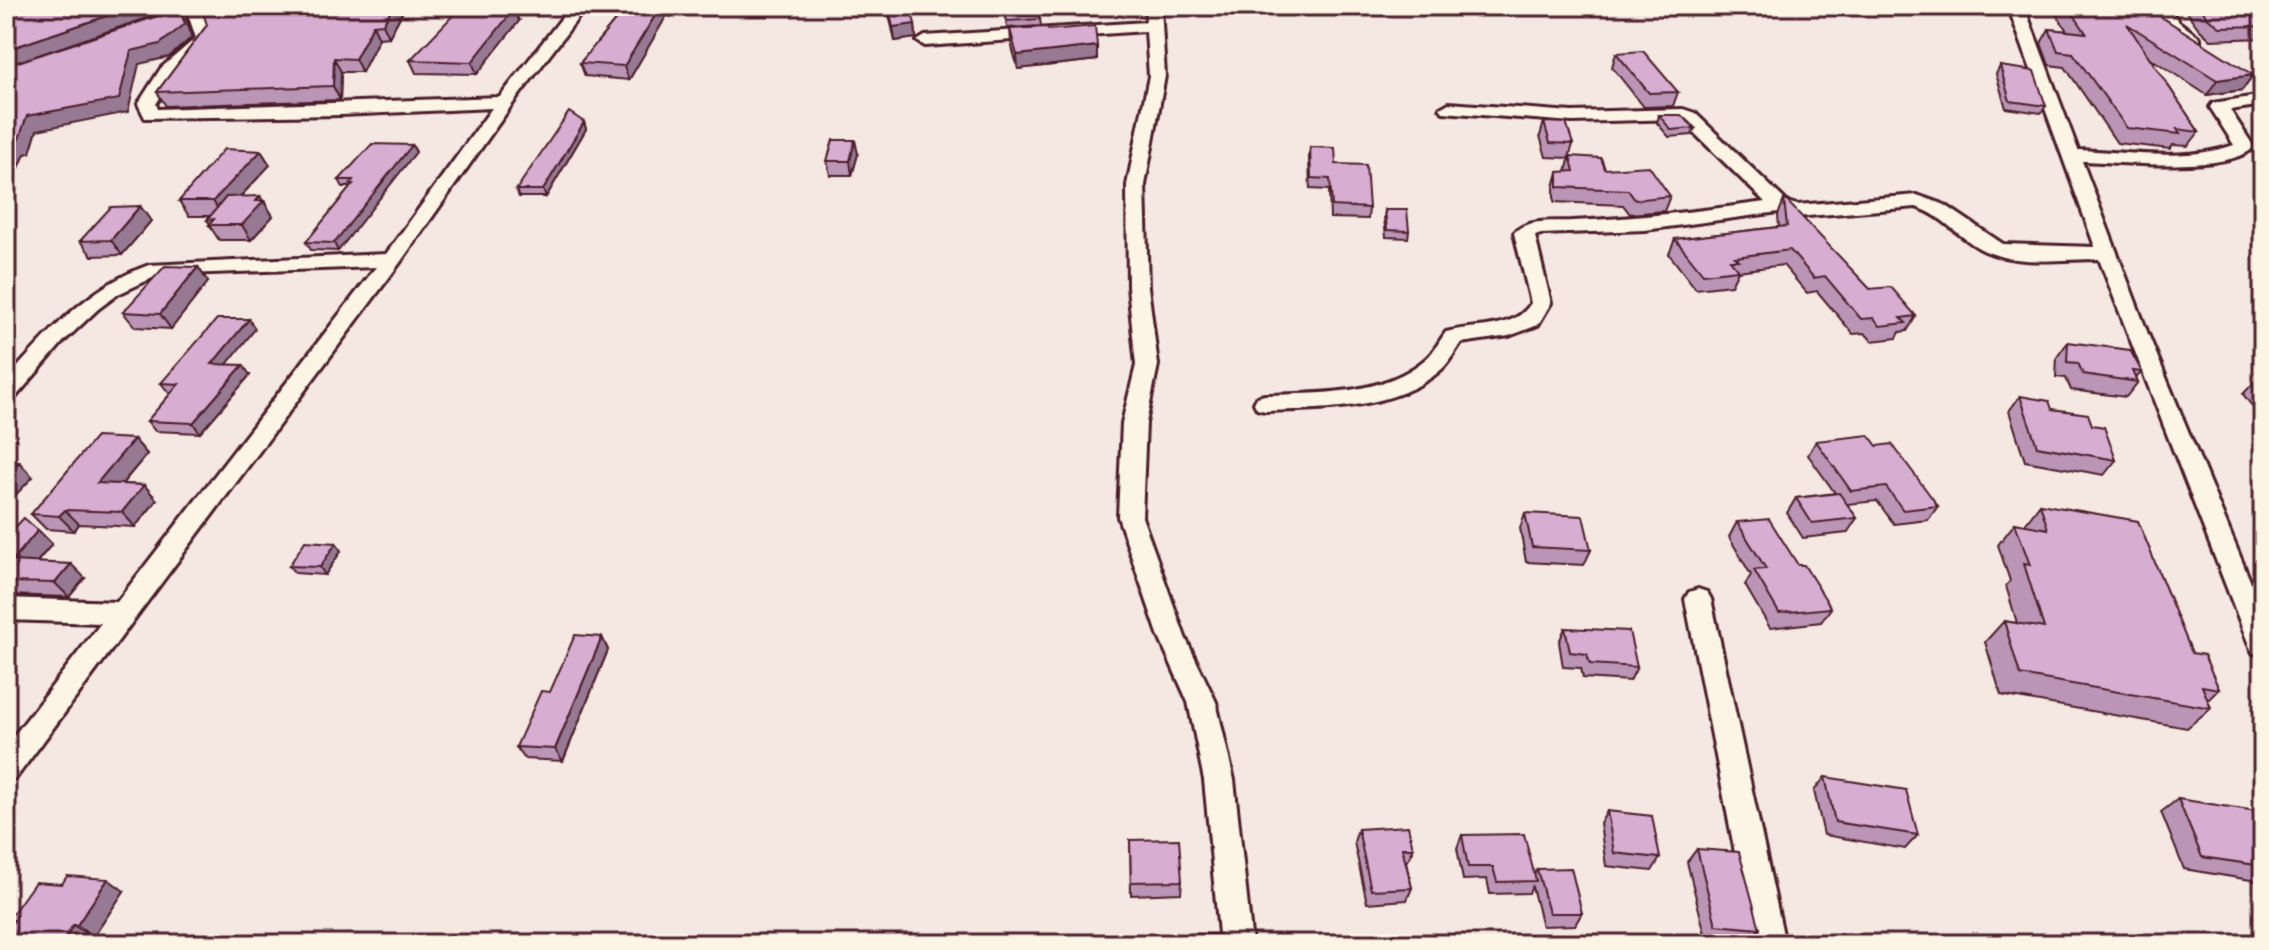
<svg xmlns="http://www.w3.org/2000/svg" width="2269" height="950" viewBox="0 0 2269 950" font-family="'Patrick Hand',sans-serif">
  <rect width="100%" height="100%" fill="#f5e7e1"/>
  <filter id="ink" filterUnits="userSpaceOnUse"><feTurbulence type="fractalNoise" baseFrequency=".0125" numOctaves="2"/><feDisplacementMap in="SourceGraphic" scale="16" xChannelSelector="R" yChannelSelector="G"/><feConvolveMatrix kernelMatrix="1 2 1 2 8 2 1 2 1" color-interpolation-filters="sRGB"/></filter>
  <g filter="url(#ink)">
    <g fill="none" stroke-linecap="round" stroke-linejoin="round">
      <defs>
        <g id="minor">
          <path d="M195 6 203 11 212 39 174 75 156 104 158 109 500 97 571 6H587L511 106 399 264 16 778 6 782V746L101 623 6 620V598L117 602 376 267 159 275 118 294 98 309 63 342 14 399 6 402V380C49 332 87 287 149 265L386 254 492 108 341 115 145 118 138 104 161 68 196 38 187 11Z"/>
          <polygon points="1145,6 1161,6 1165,76 1145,185 1148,287 1158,365 1146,423 1142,517 1185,637 1216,702 1234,780 1252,944 1220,944 1204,780 1188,702 1159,637 1118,517 1122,423 1136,365 1128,287 1127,185 1149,76 1146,31 925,46 917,41 925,36 1146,22"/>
          <path d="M2008 6H2024L2078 150C2128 152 2186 162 2234 145L2210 107 2213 103 2263 95V105L2230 110 2254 147C2229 174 2119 162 2082 161L2148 334 2263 612V656L2253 653 2249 645 2099 259C2064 259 2019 266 1985 251 1960 240 1944 215 1916 207L1796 217 1779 212 1645 230 1541 234 1535 236 1551 303 1538 325 1509 336 1461 343C1455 351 1450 361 1443 368 1397 410 1323 409 1265 411L1257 409 1254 403 1257 397 1265 395C1318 393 1385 396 1428 357 1435 350 1440 340 1446 332 1475 324 1514 331 1531 303L1514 233C1527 218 1555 222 1573 221 1638 218 1701 211 1765 202L1680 119 1572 122 1443 112 1440 108 1449 103 1572 112 1683 109 1695 113 1787 202 1797 205 1917 195 1945 205 2003 244 2095 247Z"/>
          <path d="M2150 6H2166L2179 22 2200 38V44C2179 48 2161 21 2150 6Z"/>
          <polygon points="1698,589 1707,592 1711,599 1785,944 1753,944 1685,599 1689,592"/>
        </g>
      </defs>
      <!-- minor casing -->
      <use href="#minor" stroke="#4a1f2b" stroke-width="6"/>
      <!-- minor -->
      <use href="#minor" fill="#fcf5e5" fill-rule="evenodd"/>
    </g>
    <!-- wall -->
    <g fill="#ba95b5" stroke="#4a1f2b" stroke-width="2">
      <polygon points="627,6 678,6 671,16 667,15 629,80 585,76 580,63"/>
      <polygon points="887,6 915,24 916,38 895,41"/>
      <polygon points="2051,6 2118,6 2253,75 2242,90 2207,95 2150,58 2199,132 2188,146 2173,145 2170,149 2117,143 2065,67 2049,65 2041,43 2049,29 2067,31"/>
      <polygon points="2182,6 2263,6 2263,38 2211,40 2199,29"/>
      <polygon points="402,13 389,37 379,38 362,72 341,72 340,100 166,106 157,92 207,25"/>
      <polygon points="1005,13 1040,19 1041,26 1007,28"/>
      <polygon points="519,21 477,74 416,73 410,60"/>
      <polygon points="1010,29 1097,46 1097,60 1018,69 1011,43"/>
      <polygon points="1616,53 1678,92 1673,106 1644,107 1612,67"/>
      <polygon points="2000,66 2046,106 2041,113 2006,108 1996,74"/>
      <polygon points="1659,115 1695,128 1692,135 1669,137 1657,123"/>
      <polygon points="584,122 586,129 546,197 519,197 516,190"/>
      <polygon points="1544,122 1573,144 1569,158 1546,157 1540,136"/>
      <polygon points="412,145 416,152 338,251 311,250 306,242 351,187 343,187 339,180"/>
      <polygon points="1310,147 1336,164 1369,208 1368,219 1330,218 1329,190 1310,189 1309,158"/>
      <polygon points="261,151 270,165 240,197 264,201 273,216 251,240 219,240 209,225 210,224 207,220 210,216 189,216 179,201"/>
      <polygon points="858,154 852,175 830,175 827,161"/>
      <polygon points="1570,156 1605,169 1670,196 1664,211 1630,214 1623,205 1554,202 1554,187 1558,172 1566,172"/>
      <polygon points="1784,200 1870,289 1916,316 1907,331 1900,332 1897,338 1872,341 1865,333 1853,334 1817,291 1807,293 1783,265 1738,271 1731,285 1696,289 1669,254 1675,239 1779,227 1778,215"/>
      <polygon points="140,206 151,221 122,255 92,256 80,241"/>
      <polygon points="1385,210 1409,231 1408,238 1386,237 1384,217"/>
      <polygon points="198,267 208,282 171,329 135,327 123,312"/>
      <polygon points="255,329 227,364 250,375 200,433 155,431 147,421 171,393 169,393 161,383"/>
      <polygon points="2068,342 2142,372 2136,378 2138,382 2126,397 2071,390 2066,378 2056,377 2057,357"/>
      <polygon points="2257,379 2263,379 2263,421 2243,394"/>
      <polygon points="2020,396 2092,425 2116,460 2104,475 2025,461 2009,411"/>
      <polygon points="134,439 147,454 122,484 144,485 157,500 135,527 79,524 74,531 46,529 31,514"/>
      <polygon points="1816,441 1877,446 1938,506 1928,520 1894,524 1877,501 1847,504 1857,518 1847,533 1803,538 1787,513 1796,498 1835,493 1808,455"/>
      <polygon points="2040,504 2192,653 2219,689 2208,700 2211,708 2187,728 2001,695 1985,642 2004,621 2017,623 2006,586 2010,581 1998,545 2015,523 2024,525"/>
      <polygon points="1525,513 1591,550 1584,565 1526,562 1520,528"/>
      <polygon points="1737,522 1798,565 1831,608 1821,622 1770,628 1745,585 1751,575 1729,537"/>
      <polygon points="38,530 52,544 37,562 85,578 69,597 6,595 6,537"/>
      <polygon points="336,543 341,551 325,575 295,573 289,566"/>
      <polygon points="1565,628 1637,667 1630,681 1583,678 1581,668 1563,667 1559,642"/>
      <polygon points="602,637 608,650 563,761 525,759 516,747 550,692"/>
      <polygon points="1825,777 1918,835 1905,849 1824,835 1814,791"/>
      <polygon points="2178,799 2263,826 2263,882 2184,869 2161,812"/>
      <polygon points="1607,811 1660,858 1652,871 1606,866 1600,824"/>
      <polygon points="1358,829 1413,848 1408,861 1406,861 1412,888 1407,900 1367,903 1354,842"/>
      <polygon points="1462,835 1534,875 1537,869 1582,913 1575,925 1542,926 1532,887 1529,893 1490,894 1487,879 1463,880 1457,848"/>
      <polygon points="1130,840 1182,881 1181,893 1131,895"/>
      <polygon points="1697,849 1760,929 1749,941 1706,938 1687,862"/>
      <polygon points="124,891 94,936 90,936 85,944 6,944 12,922 8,920"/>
    </g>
    <!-- shaded-wall -->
    <g fill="#977993" stroke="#4a1f2b" stroke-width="2">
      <polygon points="136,6 182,6 6,66 6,50"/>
      <polygon points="393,6 399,6 402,13 389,37 383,24"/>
      <polygon points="661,6 664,6 667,15 629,80 624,66"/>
      <polygon points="669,6 678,6 671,16"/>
      <polygon points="179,9 187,22 192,37 169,57 139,64 128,112 37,130 30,153 25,154 6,198 6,159 27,116 131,51"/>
      <polygon points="514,9 519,21 477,74 472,62"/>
      <polygon points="915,24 916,38 895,41 893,27"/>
      <polygon points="373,25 379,38 362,72 355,59"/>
      <polygon points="1097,46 1097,60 1018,69 1017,55"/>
      <polygon points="334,58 341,72 340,100 333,86"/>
      <polygon points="2253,75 2242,90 2207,95 2217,80"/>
      <polygon points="584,122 586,129 546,197 543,190"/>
      <polygon points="855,140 858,154 852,175 850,161"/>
      <polygon points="412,145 416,152 338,251 334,243"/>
      <polygon points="261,151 270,165 222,216 213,201"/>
      <polygon points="260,196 273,216 251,240 242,225"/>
      <polygon points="140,206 151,221 122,255 111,240"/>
      <polygon points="198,267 208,282 171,329 160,314"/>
      <polygon points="249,319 255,329 219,374 212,364"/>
      <polygon points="243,365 250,375 200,433 193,423"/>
      <polygon points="134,439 147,454 110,498 97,483"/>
      <polygon points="19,462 33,477 6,505 6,475"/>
      <polygon points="144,485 157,500 135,527 122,512"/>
      <polygon points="65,510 79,524 74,531 59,516"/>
      <polygon points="38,530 52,544 26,575 12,561"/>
      <polygon points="336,543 341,551 325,575 320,567"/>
      <polygon points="71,564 85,578 69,597 55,583"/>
      <polygon points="602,637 608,650 563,761 555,749"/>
      <polygon points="108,879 124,891 94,936 77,925"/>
      <polygon points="73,925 90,936 85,944 61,944"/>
    </g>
    <!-- building -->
    <g fill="#d8add2" stroke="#4a1f2b" stroke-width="2">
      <polygon points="6,6 136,6 6,50"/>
      <polygon points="201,6 393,6 383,24 373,25 355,59 334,58 333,86 157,92 207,25"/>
      <polygon points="462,6 483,6 514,9 472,62 410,60"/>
      <polygon points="627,6 661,6 624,66 580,63"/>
      <polygon points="888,6 910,6 915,24 893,27"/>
      <polygon points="2068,6 2118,6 2147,8 2253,75 2217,80 2127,24 2199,132 2177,129 2180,134 2127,128 2073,53 2058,51 2049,29 2086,33"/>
      <polygon points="2200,6 2263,6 2263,26 2220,27 2207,17"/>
      <polygon points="179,9 185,24 160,44 131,51 119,99 27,116 19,139 15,140 6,159 6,66"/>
      <polygon points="1036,9 1040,19 1007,21 1005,13"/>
      <polygon points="1095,26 1097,46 1017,55 1010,29 1047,27 1049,30"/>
      <polygon points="1643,51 1678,92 1649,93 1616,53"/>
      <polygon points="2000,66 2034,71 2046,106 2010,101"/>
      <polygon points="569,112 584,122 543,190 516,190"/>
      <polygon points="1659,115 1681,115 1695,128 1671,130"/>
      <polygon points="1544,122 1566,123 1573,144 1550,143"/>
      <polygon points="833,140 855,140 850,161 827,161"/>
      <polygon points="372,144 412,145 334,243 306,242 353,184 350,184 353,180 339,180"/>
      <polygon points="1310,147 1335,148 1336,164 1366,165 1369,208 1332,206 1330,179 1311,178"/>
      <polygon points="224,149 261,151 213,201 179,201"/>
      <polygon points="1570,156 1601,158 1605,169 1649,166 1670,196 1635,200 1628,190 1558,187 1558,172 1574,171"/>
      <polygon points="260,196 256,201 264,201 242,225 209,225 214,219 207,220 226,197"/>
      <polygon points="1784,200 1787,201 1870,289 1891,287 1916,316 1901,318 1906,323 1880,326 1874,318 1861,319 1825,276 1814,278 1790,250 1735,257 1738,260 1730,260 1738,270 1703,274 1675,239 1787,226"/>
      <polygon points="140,206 111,240 80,241 111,207"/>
      <polygon points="1385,210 1407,210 1409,231 1387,230"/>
      <polygon points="165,266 198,267 160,314 123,312"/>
      <polygon points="217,319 249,319 212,364 243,365 193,423 147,421 179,384 161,383"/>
      <polygon points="2068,342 2130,350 2142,372 2133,371 2138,382 2083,374 2078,363 2067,362"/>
      <polygon points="2257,379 2263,379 2263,387"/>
      <polygon points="2020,396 2049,401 2052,409 2088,414 2092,425 2104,427 2116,460 2037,446"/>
      <polygon points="1869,435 1877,446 1892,444 1938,506 1903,510 1886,487 1851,491 1816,441"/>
      <polygon points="96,437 134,439 97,483 144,485 122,512 65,510 59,516 31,514"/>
      <polygon points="6,461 19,462 6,475"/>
      <polygon points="1839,493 1857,518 1812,523 1796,498"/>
      <polygon points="2040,504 2138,521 2192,653 2204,655 2219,689 2202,686 2211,708 2020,675 2004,621 2044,628 2024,564 2030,565 2015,523 2048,529"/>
      <polygon points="1525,513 1583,516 1591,550 1532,547"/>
      <polygon points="24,518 38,530 12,561 71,564 55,583 6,582 6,537"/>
      <polygon points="1769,519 1798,565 1804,565 1831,608 1779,613 1754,570 1766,569 1737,522"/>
      <polygon points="305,541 336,543 320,567 289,566"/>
      <polygon points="1565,628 1629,631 1637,667 1590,664 1587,654 1570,652"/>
      <polygon points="575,635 602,637 555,749 516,747 541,691 550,692"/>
      <polygon points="1825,777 1906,790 1918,835 1835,822"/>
      <polygon points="2178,799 2256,811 2263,826 2263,866 2202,857"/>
      <polygon points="1607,811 1652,816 1660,858 1614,853"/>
      <polygon points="1408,826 1413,848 1402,848 1412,888 1371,890 1358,829"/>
      <polygon points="1524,834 1536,881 1497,882 1493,867 1468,867 1462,835"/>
      <polygon points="1179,839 1182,881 1131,882 1130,840"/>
      <polygon points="1697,849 1739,852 1760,929 1716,925"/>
      <polygon points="1571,868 1582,913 1549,913 1537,869"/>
      <polygon points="67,876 108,879 77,925 73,925 61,944 6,944 6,931 14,920 8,920 35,882 62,884"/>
      <polygon points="1159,934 1220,934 1221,944 1160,944"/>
    </g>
  </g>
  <!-- margin -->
  <rect width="2269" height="950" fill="none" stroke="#fcf5e5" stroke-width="32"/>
  <rect x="16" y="16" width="2237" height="918" fill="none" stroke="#4a1f2b" stroke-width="3" filter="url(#ink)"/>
</svg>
